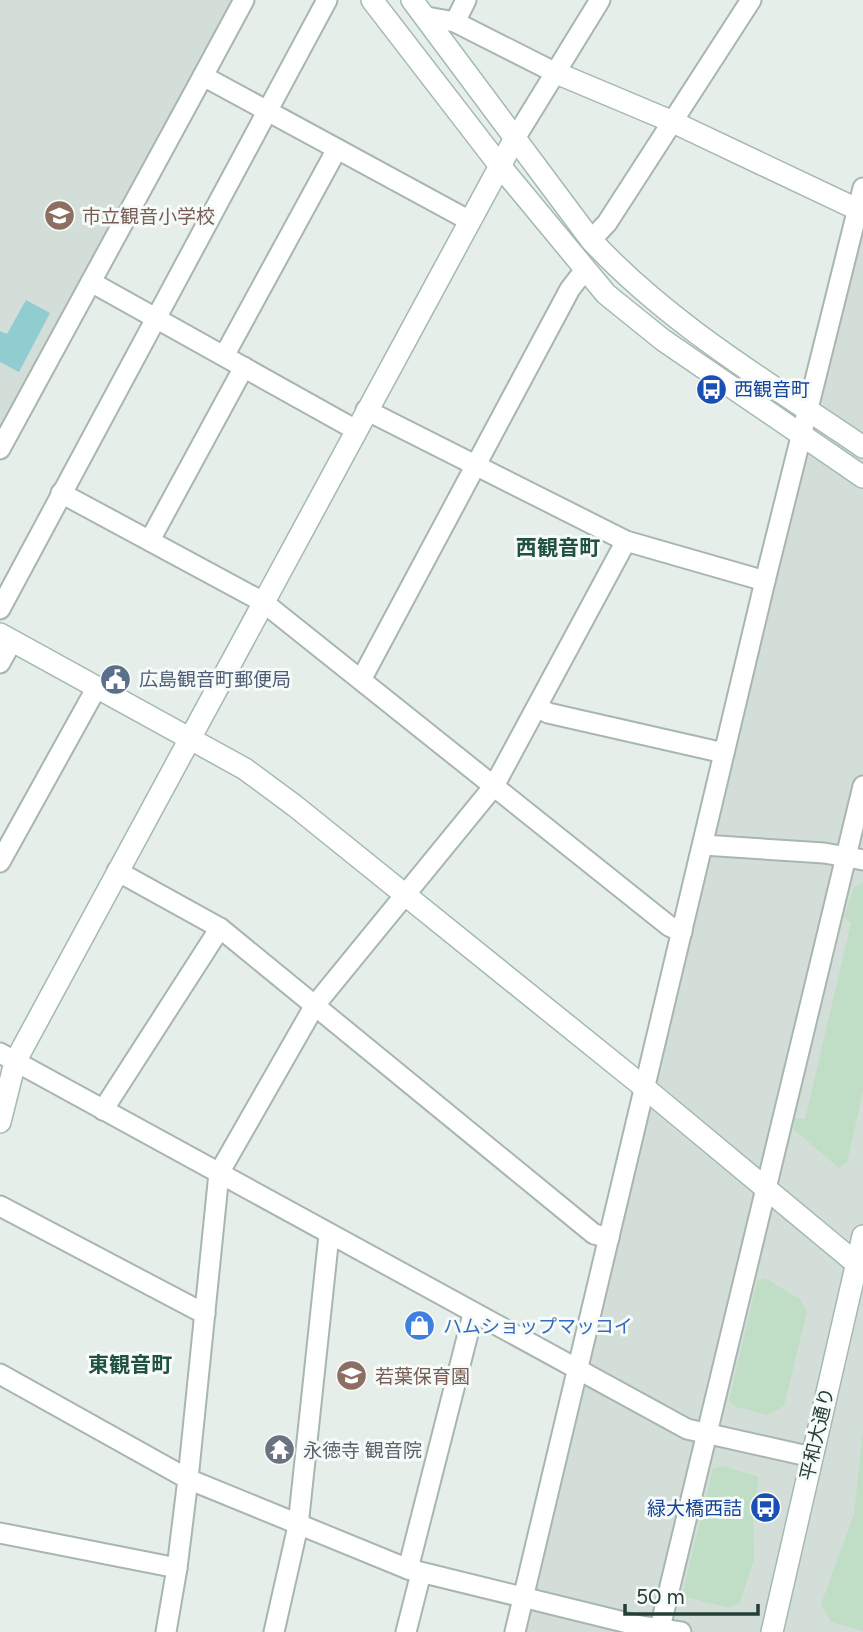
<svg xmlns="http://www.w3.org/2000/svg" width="863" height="1632" viewBox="0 0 863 1632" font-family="Figtree,'Noto Sans JP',sans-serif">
  <rect width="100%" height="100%" fill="#e5eee9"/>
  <!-- built -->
  <g fill="#d4ded8">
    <polygon points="0,0 236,0 0,432"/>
    <polygon points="863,185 863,1632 516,1632"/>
  </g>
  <!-- green -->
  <g fill="#c0dec5">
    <polygon points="863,883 863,1092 847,1163 839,1168 793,1129 795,1118 805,1119 851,923 844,917 854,887"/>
    <polygon points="765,1278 801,1300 807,1312 784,1406 768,1415 736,1407 729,1401 757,1281"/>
    <polygon points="863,1430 863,1631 831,1622 821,1604 854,1514"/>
    <polygon points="723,1466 759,1477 753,1512 754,1560 740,1603 729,1608 682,1596 713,1468"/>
  </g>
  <!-- water -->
  <polygon fill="#90ccd0" points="26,300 50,313 19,372 0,362 0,331 7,334"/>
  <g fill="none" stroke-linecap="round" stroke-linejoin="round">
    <defs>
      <g id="street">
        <polyline points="427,17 455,22 554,72"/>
        <polyline points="455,22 466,0"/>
        <polyline points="203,76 244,0"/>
        <polyline points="514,140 600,0"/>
        <polyline points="591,240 607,223 751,0"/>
        <polyline points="91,282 356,430"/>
        <polyline points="224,356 337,149"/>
        <polyline points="366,410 626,541 765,581"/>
        <polyline points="0,449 203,76 470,221"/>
        <polyline points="61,493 263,602 669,926 682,932"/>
        <polyline points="150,540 244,367"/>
        <polyline points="0,609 327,0"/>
        <polyline points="0,663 12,641"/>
        <polyline points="362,678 570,289 584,271"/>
        <polyline points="538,707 548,713 724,753"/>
        <polyline points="703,845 824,853 863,860"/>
        <polyline points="0,862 97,687"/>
        <polyline points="117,871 220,928 594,1234 609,1238"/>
        <polyline points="0,1053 687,1429 812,1457"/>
        <polyline points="103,1110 220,928"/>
        <polyline points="0,1206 205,1314"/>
        <polyline points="0,1374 188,1479 408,1569 640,1626 681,1632"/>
        <polyline points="0,1533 177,1568"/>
        <polyline points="408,1569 473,1314"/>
        <polyline points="166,1632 177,1568 188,1479 219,1173 315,1005 494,786 626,541"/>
        <polyline points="274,1632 298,1526 329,1235"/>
        <polyline points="406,1632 421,1573"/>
        <polyline points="515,1632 765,581 863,188"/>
        <polyline points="659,1632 863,786"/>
      </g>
      <g id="secondary">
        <polyline points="372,0 500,166 606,294 663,340 863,477"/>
        <path d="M412 0 591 240C669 324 769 383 863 447"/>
        <polyline points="554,72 673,122 863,212"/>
        <polyline points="0,634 245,769 295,806 645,1088 863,1269"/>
        <polyline points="0,1122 15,1062 514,140"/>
        <polyline points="772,1632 863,1236"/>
      </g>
    </defs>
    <!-- street casing -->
    <use href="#street" stroke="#a8b6b0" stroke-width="23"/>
    <!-- secondary casing -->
    <use href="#secondary" stroke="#a4b9b0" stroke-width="24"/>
    <!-- street -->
    <use href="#street" stroke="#fff" stroke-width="19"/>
    <!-- secondary -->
    <use href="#secondary" stroke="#fff" stroke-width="21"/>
  </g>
  <!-- icons -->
  <defs>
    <symbol id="school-disc" viewBox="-11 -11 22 22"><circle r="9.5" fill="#8d6e63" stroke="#f6faf8"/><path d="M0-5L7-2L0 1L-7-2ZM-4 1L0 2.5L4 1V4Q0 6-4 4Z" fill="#fff"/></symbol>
    <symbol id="bus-disc" viewBox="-11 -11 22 22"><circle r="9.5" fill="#1a4fb4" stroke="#f6faf8"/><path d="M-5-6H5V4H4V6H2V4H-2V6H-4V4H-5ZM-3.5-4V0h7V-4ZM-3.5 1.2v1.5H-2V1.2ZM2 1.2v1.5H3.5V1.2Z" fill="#fff"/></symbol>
    <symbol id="civic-disc" viewBox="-11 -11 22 22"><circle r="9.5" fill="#5c6f8a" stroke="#f6faf8"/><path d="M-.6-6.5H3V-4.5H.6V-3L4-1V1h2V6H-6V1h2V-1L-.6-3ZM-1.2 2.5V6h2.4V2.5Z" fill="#fff"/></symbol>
    <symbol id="shop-disc" viewBox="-11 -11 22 22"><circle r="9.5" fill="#3f7fe0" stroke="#f6faf8"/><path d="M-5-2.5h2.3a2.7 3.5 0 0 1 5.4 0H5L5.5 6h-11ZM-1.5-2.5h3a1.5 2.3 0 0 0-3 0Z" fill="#fff"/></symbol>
    <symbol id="temple-disc" viewBox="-11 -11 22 22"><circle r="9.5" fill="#6b7280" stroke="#f6faf8"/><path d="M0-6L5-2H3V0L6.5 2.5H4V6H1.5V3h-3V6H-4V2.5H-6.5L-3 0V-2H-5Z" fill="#fff"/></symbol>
  </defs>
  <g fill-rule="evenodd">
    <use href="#school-disc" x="42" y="198" width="35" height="35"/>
    <use href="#bus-disc" x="694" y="372" width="35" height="35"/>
    <use href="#civic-disc" x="98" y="662" width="35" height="35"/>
    <use href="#shop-disc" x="402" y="1308" width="35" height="35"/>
    <use href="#school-disc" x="334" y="1358" width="35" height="35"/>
    <use href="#temple-disc" x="262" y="1432" width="35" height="35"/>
    <use href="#bus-disc" x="748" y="1490" width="35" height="35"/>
  </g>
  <g text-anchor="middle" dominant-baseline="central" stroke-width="6" stroke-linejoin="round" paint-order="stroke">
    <!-- education labels -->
    <g font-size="19" fill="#785e54" stroke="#f6faf8" text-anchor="start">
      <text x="82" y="216">市立観音小学校</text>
      <text x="375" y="1376">若葉保育園</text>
    </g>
    <!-- transit labels -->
    <g font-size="19" fill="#164399" stroke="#f6faf8" text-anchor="start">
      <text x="734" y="389">西観音町</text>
      <text x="742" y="1508" text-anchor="end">緑大橋西詰</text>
    </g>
    <!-- service labels -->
    <g font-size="19" fill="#4e5e75" stroke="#f6faf8" text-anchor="start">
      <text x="139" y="679">広島観音町郵便局</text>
    </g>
    <!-- shop labels -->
    <g font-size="19" fill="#366cbe" stroke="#f6faf8" text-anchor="start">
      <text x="443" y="1326">ハムショップマッコイ</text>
    </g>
    <!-- street labels -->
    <g font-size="19" fill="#253f36" stroke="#f6faf8">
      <text transform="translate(817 1434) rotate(-77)">平和大通り</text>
    </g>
    <!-- worship labels -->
    <g font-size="19" fill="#5b616d" stroke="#f6faf8" text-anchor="start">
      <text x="303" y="1450">永徳寺 観音院</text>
    </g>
    <!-- neighbourhood labels -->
    <g font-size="21" font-weight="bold" fill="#215141" stroke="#f6faf8">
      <text x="558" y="547">西観音町</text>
      <text x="130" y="1364">東観音町</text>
    </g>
  </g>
  <!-- scale -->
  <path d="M625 1604v10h133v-10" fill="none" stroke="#253f36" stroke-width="3.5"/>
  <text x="636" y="1604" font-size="21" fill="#253f36" stroke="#f6faf8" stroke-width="5" paint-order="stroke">50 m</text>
</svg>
